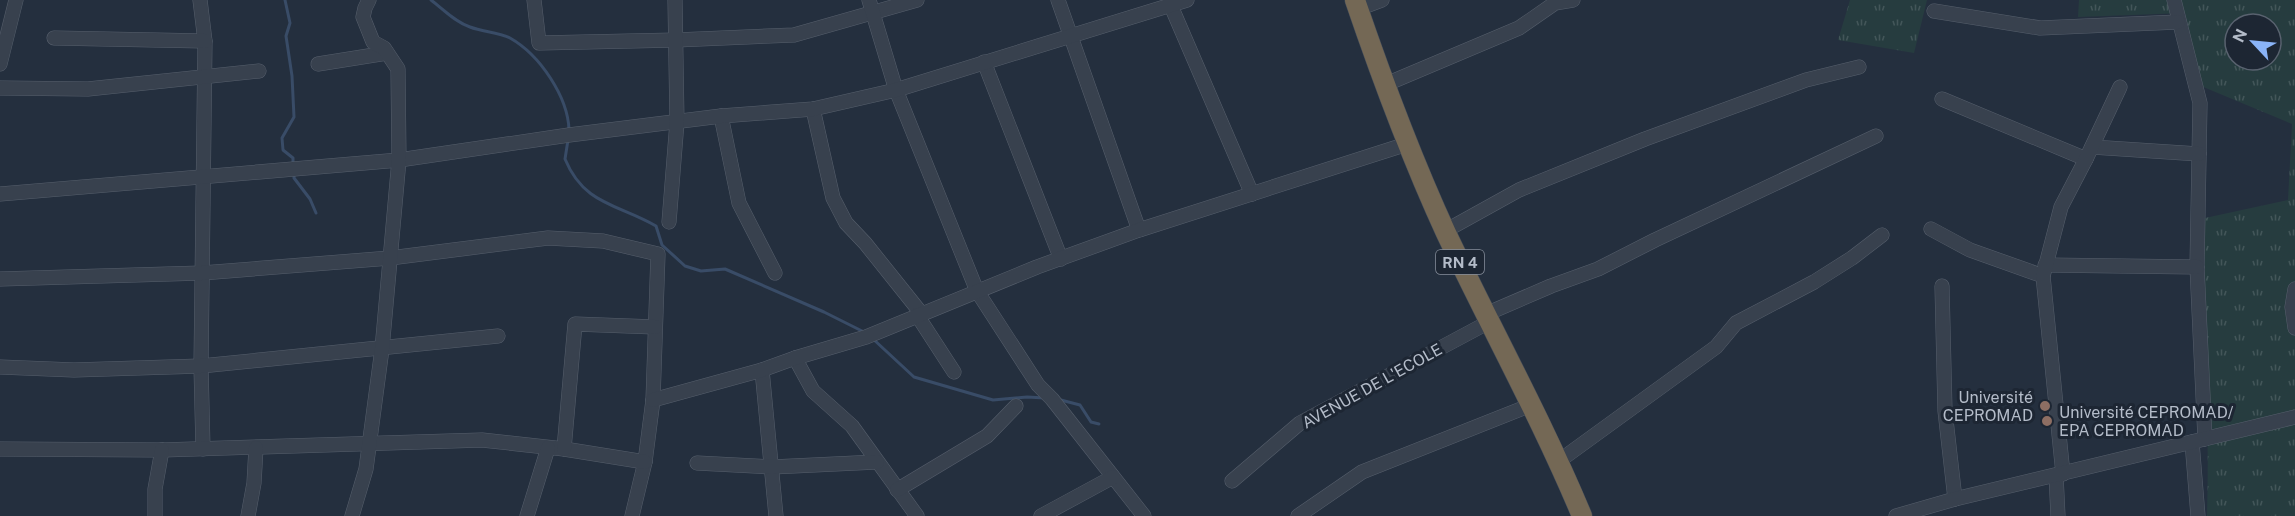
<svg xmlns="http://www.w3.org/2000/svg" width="2295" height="516" viewBox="0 0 2295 516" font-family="'Public Sans',sans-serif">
  <defs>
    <pattern id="grass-tufts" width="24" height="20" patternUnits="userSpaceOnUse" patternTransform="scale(1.5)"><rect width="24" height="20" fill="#263c3f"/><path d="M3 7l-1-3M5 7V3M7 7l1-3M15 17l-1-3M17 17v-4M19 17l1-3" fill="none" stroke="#435659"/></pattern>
  </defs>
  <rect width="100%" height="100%" fill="#242f3e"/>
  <!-- grass -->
  <g fill="url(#grass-tufts)" fill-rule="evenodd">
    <polygon points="1850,0 1927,0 1914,53 1838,40"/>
    <path d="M2079 0H2295V516H2207C2210 417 2203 318 2205 218L2288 200 2292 124 2201 86 2185 13 2078 17ZM2235 24H2271V60H2235Z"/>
  </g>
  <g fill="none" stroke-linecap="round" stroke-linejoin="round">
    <!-- stream -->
    <g stroke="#394c67" stroke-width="3">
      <polyline points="285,0 290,23 286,36 292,76 294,117 282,138 283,150 293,158 293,166"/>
      <path d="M431 0C443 9 455 22 470 27 483 32 498 32 510 38 540 55 568 97 569 130"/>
      <path d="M568 140 565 159C584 205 618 204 656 226L662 245 685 266 701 271 725 269 824 312 864 332"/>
      <polyline points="294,173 294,178 310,199 316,213"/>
      <polyline points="872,338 914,377 993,400 1027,397 1045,398"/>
      <polyline points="1057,399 1080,405 1091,422 1099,424"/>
    </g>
    <defs>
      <g id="minor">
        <polyline points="200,0 205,41 201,366 203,449"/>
        <polyline points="534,0 539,43 676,40 794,35 917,0"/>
        <polyline points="869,0 896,90 977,291 1038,385 1052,399 1144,516"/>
        <polyline points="1058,0 1139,230"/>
        <polyline points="2174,0 2200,103 2197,267 2205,439"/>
        <polyline points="1171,6 1252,194"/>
        <polyline points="1358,9 1382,0"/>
        <polyline points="1934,11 2040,28 2178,22"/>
        <polyline points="54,38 205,41"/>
        <polyline points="984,62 1061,259"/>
        <polyline points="0,64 16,0"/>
        <polyline points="318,64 387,53"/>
        <polyline points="1384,85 1519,28 1555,3 1573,0"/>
        <polyline points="0,88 88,89 259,71"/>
        <polyline points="1942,99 2086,159"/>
        <polyline points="813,109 833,198 846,223 865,243 921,313"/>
        <polyline points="721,116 739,203 775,273"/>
        <polyline points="2092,147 2199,154"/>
        <polyline points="0,194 399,160 569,135 721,116 813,109 896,90 1187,0"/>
        <polyline points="669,222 677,122 675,0"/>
        <polyline points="1931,229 1970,250 2043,276"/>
        <polyline points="1445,231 1519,190 1645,139 1806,80 1859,67"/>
        <polyline points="2045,265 2197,267"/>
        <polyline points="0,279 202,273 390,258 548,238 603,241 658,254 653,400 645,462 632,516"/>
        <polyline points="1942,286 1945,411 1955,499"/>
        <polyline points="2295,289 2292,307 2295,328"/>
        <polyline points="1486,314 1551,286 1598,269 1655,240 1876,136"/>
        <polyline points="917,315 954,372"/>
        <polyline points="795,358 813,391 852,426 917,516"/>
        <polyline points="0,367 74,370 201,366 498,336"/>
        <polyline points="762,370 776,516"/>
        <polyline points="653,400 762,370 795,358 866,337 1037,267 1139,230 1407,144"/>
        <polyline points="2192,442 2198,516"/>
        <polyline points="0,449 162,450 482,440 564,449 645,462"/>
        <polyline points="564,449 575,324 655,327"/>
        <polyline points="1559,461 1716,347 1736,323 1814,282 1852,258 1882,235"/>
        <polyline points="697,463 772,467 877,462"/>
        <polyline points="2063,474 2043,276 2061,207 2086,159 2120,87"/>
        <polyline points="2056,475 2058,516"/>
        <polyline points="1232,481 1300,423 1489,322"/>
        <polyline points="897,490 987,436 1016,406"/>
        <polyline points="155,516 155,489 162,450"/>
        <polyline points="248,516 254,483 256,448"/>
        <polyline points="352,516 366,469 382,349 399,160 398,69 384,48 373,42 363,17 365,8 369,0"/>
        <polyline points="527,516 548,448"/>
        <polyline points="1041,516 1113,477"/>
        <polyline points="1298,516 1362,472 1531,405"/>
        <polyline points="1896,516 1955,499 2295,417"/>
      </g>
      <path id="highway" d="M1355 0C1382 79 1411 157 1446 233 1491 328 1542 420 1582 516"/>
    </defs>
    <!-- minor casing -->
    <use href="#minor" stroke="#565f6c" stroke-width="15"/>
    <!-- highway casing -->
    <use href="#highway" stroke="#434c59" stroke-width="21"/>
    <!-- minor -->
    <use href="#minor" stroke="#38414e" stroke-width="14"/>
    <!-- highway -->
    <use href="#highway" stroke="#746855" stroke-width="20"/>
  </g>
  <!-- markers -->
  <g fill="#8d6e63" stroke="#1d2633" stroke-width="2">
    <circle cx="2045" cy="406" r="6"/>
    <circle cx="2047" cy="421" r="6"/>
  </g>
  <g text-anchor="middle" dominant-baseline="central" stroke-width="6" stroke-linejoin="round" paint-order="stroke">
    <!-- shield labels -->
    <rect fill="#1d2633" stroke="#878f9c" stroke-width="1.5" x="1436" y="250" width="48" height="24" rx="4.5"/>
    <g font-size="15" font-weight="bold" fill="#b4bcc9">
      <text x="1460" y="262">RN 4</text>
    </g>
    <!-- street labels -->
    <g font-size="16" fill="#b4bcc9" stroke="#1d2633">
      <text transform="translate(1372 386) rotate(-29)">AVENUE DE L'ECOLE</text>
    </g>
    <!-- poi labels -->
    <g font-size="16" fill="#b4bcc9" stroke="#1d2633" text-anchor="end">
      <text x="2033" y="397">Université<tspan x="2033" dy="18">CEPROMAD</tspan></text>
      <text x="2059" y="412" text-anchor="start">Université CEPROMAD/<tspan x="2059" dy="18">EPA CEPROMAD</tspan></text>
    </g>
  </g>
  <!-- north arrow -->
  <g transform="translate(2253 42) rotate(296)"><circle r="28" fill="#1d2633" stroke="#59626f" stroke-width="1.5"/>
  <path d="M0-4.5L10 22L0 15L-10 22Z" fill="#8ab4f8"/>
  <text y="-9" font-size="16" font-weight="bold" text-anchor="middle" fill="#b4bcc9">N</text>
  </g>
</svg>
